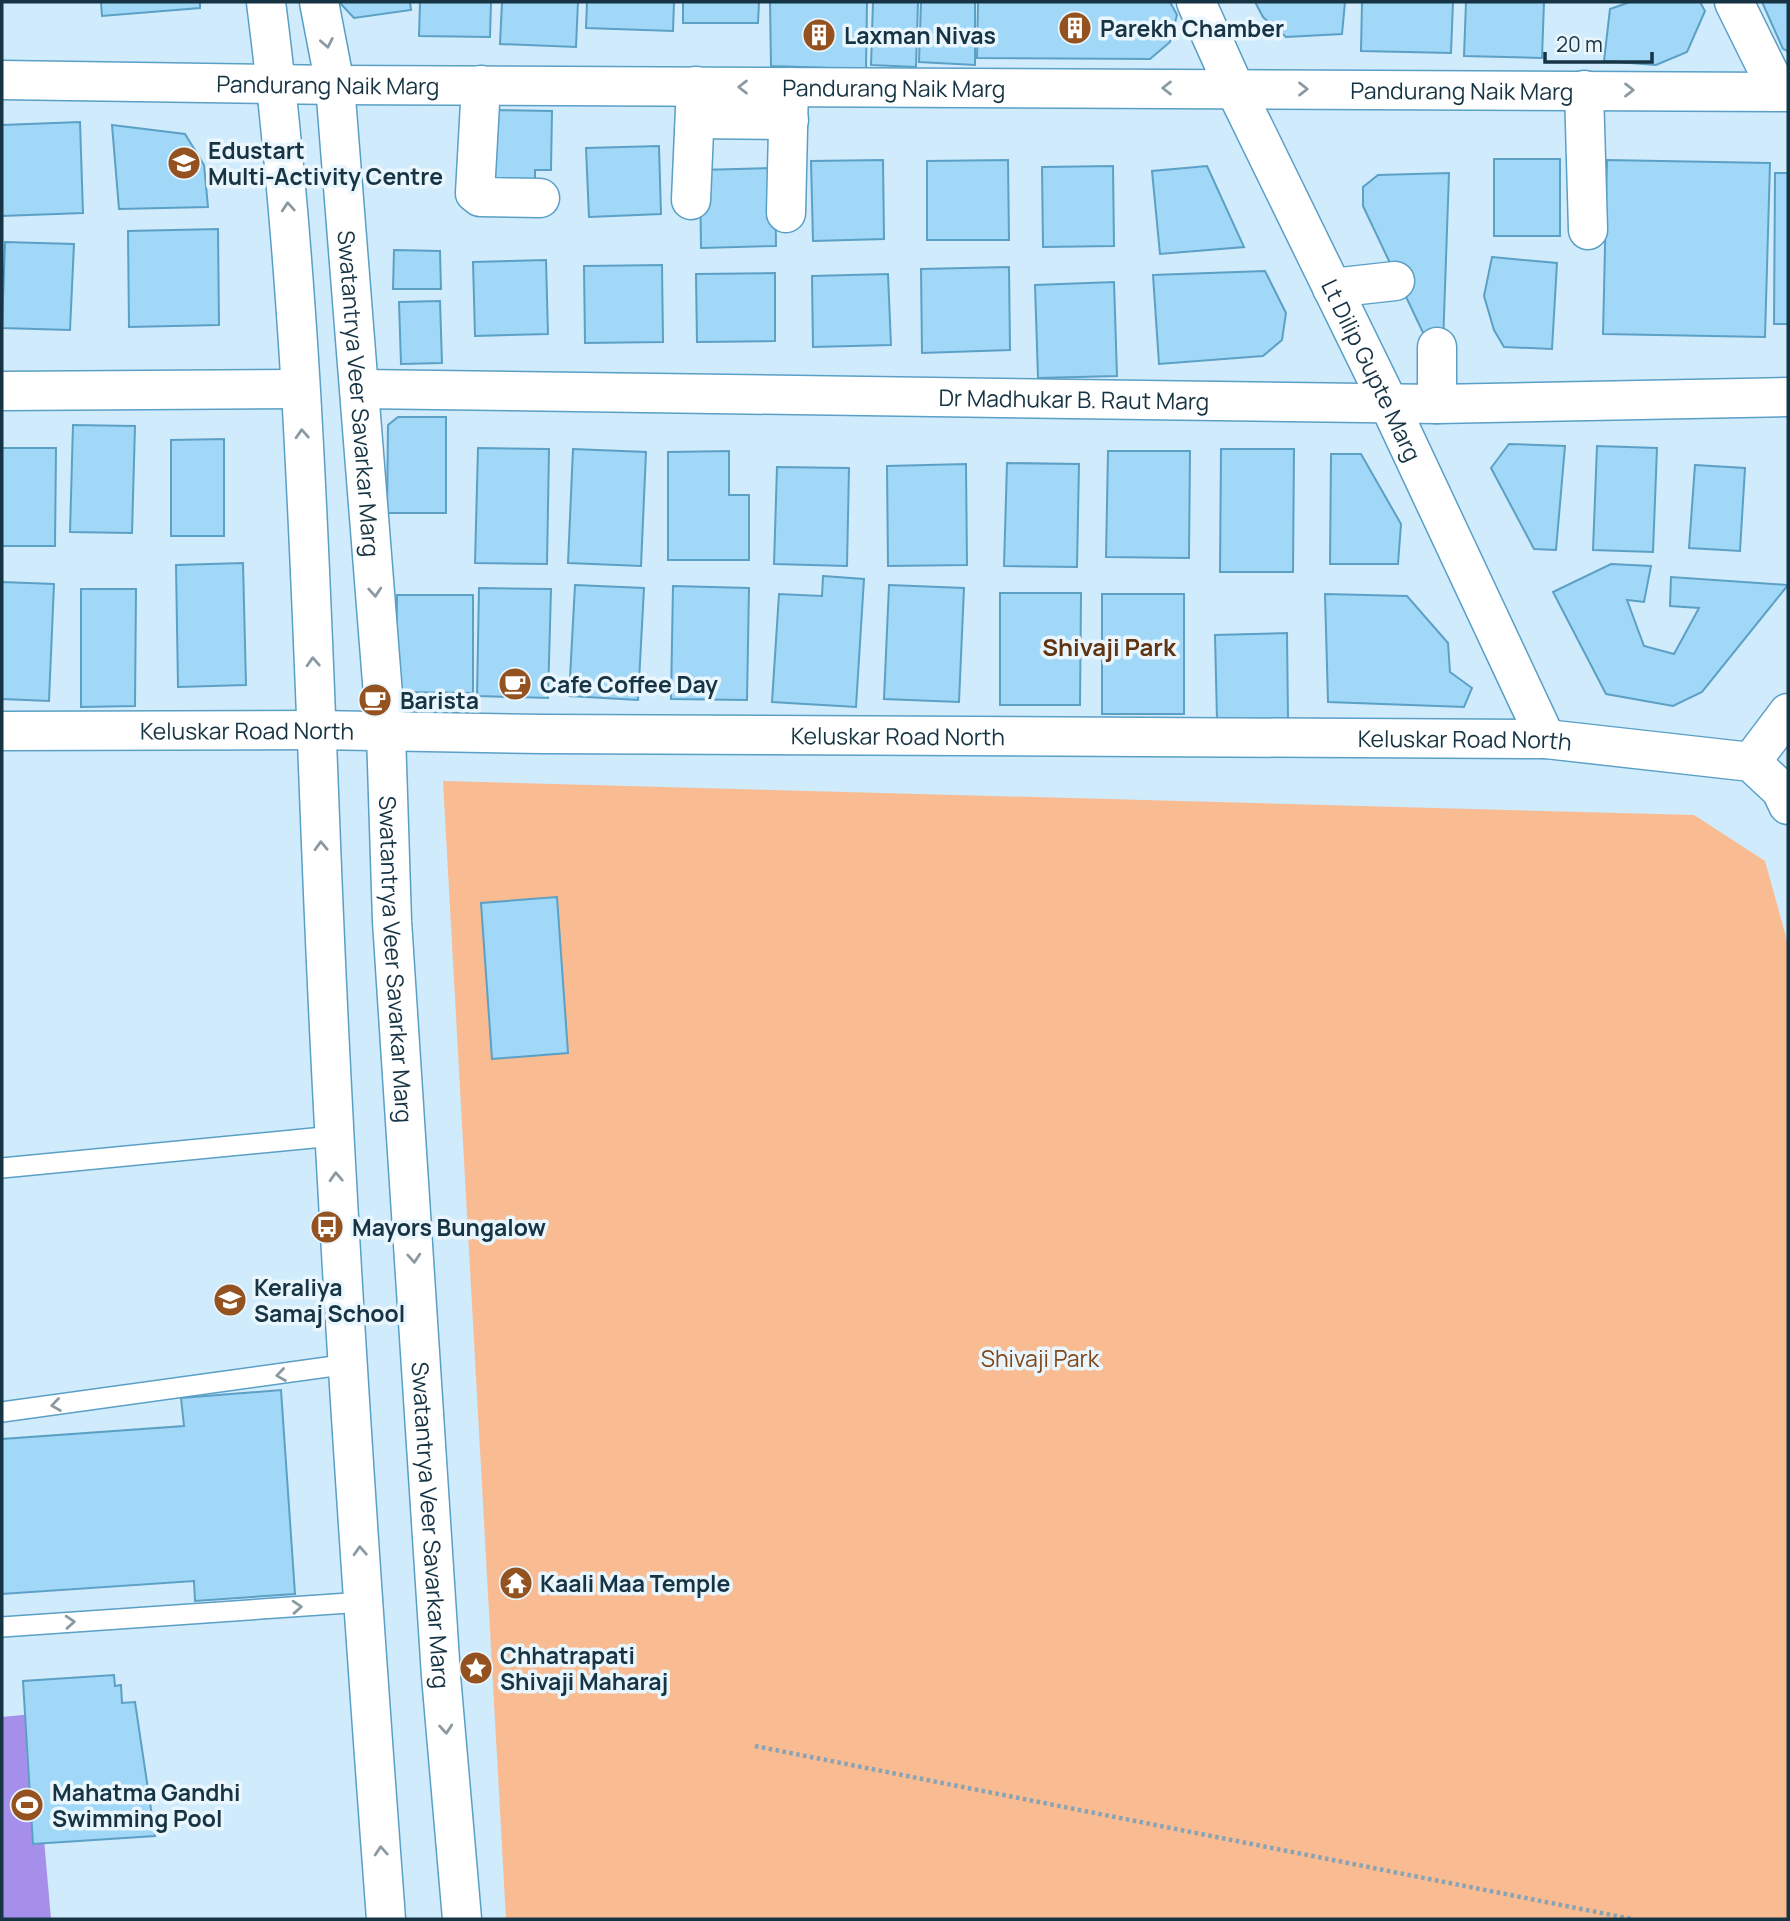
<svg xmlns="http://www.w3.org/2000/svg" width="1790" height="1921" viewBox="0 0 1790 1921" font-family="Manrope,sans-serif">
  <rect width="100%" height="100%" fill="#d0ebfb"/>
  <!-- green -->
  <polygon fill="#f8bb92" points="443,781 1694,815 1765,861 1788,944 1788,1919 506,1919"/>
  <!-- water -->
  <polygon fill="#a68feb" points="33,1714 51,1919 2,1919 2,1717"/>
  <!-- building -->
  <g fill="#a1d7f7" stroke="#5ca0c6" stroke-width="2">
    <polygon points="101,2 200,2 200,8 102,16"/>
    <polygon points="339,2 410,2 411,10 354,18"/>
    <polygon points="420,2 491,2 490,37 419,36"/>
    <polygon points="502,2 578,2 576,47 500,44"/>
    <polygon points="587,2 674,2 673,31 586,28"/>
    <polygon points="683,2 759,2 758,23 683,23"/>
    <polygon points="770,2 867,2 866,69 771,66"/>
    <polygon points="873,2 918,2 916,67 871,65"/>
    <polygon points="921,2 975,2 975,65 919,62"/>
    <polygon points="978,2 1170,2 1177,15 1170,42 1150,59 977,58"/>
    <polygon points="1255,2 1345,2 1342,34 1286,37 1263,17"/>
    <polygon points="1362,2 1453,2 1451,53 1361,51"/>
    <polygon points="1466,2 1544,2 1542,58 1464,56"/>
    <polygon points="1630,2 1700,2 1705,11 1687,52 1656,65 1604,61 1610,9"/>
    <polygon points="1762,2 1788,2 1788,51 1783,49"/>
    <polygon points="487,110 552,111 551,170 535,170 535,191 481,189"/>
    <polygon points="80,122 83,213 2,216 2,125"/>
    <polygon points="112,125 185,134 204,165 208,207 119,209"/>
    <polygon points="659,146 661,214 589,217 586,148"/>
    <rect x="1494" y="159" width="66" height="77"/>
    <polygon points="883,160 884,239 813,241 811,161"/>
    <polygon points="1008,160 1009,240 927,240 927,161"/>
    <polygon points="1607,160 1770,163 1765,337 1603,334"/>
    <polygon points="1113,166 1114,246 1043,247 1042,167"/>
    <polygon points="1207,166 1244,247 1160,254 1152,171"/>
    <polygon points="775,168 776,246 701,248 700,170"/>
    <polygon points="1449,173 1443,345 1426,339 1363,206 1363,187 1378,175"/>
    <polygon points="1775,173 1788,173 1788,324 1774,324"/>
    <polygon points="218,229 219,325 129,327 128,231"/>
    <polygon points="5,242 74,244 70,330 2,328"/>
    <polygon points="394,250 440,251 441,289 393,289"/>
    <polygon points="1492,257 1557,263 1552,349 1504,347 1494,330 1484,296"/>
    <polygon points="546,260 548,334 475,336 473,262"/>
    <polygon points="662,265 663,342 585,343 584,266"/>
    <polygon points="1009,267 1010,350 922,353 921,269"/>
    <polygon points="1265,271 1286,313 1282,340 1263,356 1159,364 1153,275"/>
    <polygon points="775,273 775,341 697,342 696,274"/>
    <polygon points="888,274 891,345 813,347 812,276"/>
    <polygon points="1114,282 1117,376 1038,378 1035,285"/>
    <polygon points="440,301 442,363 401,364 399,302"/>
    <polygon points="398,417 446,417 446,513 387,513 388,425"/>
    <polygon points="73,425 135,426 132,533 70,532"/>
    <polygon points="224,439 224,536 171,536 171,440"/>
    <polygon points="1509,444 1565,446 1556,550 1534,549 1491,468"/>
    <polygon points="1597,446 1657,448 1653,552 1593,550"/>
    <polygon points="2,448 56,448 55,546 2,546"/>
    <polygon points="478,448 549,449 547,564 475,563"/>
    <polygon points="573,449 646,452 641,566 568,563"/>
    <polygon points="1221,449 1294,449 1293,572 1220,572"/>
    <polygon points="729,451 729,495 749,495 749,560 668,560 668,452"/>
    <polygon points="1108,451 1190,451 1189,558 1106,557"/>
    <polygon points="1331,454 1361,454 1401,524 1398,564 1330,564"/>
    <polygon points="1007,463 1079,464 1077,567 1004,566"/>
    <polygon points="966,464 967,565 888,566 887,466"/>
    <polygon points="1695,465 1745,468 1740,551 1689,548"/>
    <polygon points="777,467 849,468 847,566 774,564"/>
    <polygon points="243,563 246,685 178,687 176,565"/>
    <polygon points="1611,564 1651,566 1644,602 1627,600 1644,646 1674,654 1699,608 1670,606 1671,577 1788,585 1702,692 1673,706 1606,694 1553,592"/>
    <polygon points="823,576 864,579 856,707 772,702 779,594 822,596"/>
    <polygon points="2,582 54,584 49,701 2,699"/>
    <polygon points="575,585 644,588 638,700 569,696"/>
    <polygon points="889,585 964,588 959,702 884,699"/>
    <polygon points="673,586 749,588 747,700 671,699"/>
    <polygon points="479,588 551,589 548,698 477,696"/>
    <polygon points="81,589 136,589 135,706 81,707"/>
    <polygon points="1000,593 1081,593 1080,705 1000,705"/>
    <rect x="1102" y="594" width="82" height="120"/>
    <polygon points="1325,594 1407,596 1448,643 1450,672 1472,688 1464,707 1328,702"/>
    <polygon points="397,595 473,595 473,693 396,692"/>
    <polygon points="1287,633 1288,718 1217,720 1215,635"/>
    <polygon points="557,897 568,1053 492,1059 481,903"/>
    <polygon points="281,1390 295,1594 195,1601 194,1581 2,1594 2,1439 184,1426 181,1398"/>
    <polygon points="114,1675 115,1686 121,1685 122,1703 135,1702 155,1836 33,1844 23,1681"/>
  </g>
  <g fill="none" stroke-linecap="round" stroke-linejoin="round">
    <defs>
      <g id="lane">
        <polyline points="2,1168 334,1136"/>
        <polyline points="2,1412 349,1364"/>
        <polyline points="2,1627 363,1602"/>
      </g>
      <g id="street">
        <path id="s1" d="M1196 2 1235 89 1388 402 1546 739"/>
        <polyline points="1734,2 1778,91"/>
        <path id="s2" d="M2 80 335 85 1788 92"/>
        <polyline points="481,85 475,193 480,197 540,198"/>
        <polyline points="1584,90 1588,230"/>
        <polyline points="695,119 789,120"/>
        <polyline points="691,200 696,86"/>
        <polyline points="786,213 789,87"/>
        <polyline points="1332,288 1395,281"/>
        <path id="s3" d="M360 389 1437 404 1788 397"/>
        <polyline points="2,391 299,389"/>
        <polyline points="1437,404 1437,347"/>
        <path id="s4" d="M2 731 317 730 543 734 1546 739 1751 762 1781 790 1788 805"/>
        <polyline points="1751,762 1788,713"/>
      </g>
      <g id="secondary">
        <path d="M266 2C305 305 311 612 324 917 338 1251 361 1586 386 1919"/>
        <path id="s5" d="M319 2 335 85 386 733 392 921 441 1676 462 1919"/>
      </g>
    </defs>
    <!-- lane casing -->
    <use href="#lane" stroke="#5a9fc5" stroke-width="22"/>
    <!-- street casing -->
    <use href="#street" stroke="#5a9fc5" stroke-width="41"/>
    <!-- secondary casing -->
    <use href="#secondary" stroke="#5a9fc5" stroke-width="41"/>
    <!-- path -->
    <polyline stroke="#88a4b4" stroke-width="4.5" stroke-dasharray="3.5 3.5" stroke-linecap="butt" points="755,1746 1632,1919"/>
    <!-- lane -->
    <use href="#lane" stroke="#fff" stroke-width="19"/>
    <!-- street -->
    <use href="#street" stroke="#fff" stroke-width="38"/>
    <!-- secondary -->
    <use href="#secondary" stroke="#fff" stroke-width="38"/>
  </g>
  <!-- one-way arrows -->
  <defs><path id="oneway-chevron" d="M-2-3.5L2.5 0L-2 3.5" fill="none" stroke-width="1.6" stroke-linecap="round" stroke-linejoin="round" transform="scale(1.75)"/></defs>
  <g stroke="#8b9aa2">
    <use href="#oneway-chevron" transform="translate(327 43) rotate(79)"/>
    <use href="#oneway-chevron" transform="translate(743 87) rotate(-180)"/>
    <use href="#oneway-chevron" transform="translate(1167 88) rotate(-180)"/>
    <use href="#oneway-chevron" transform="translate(1303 89)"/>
    <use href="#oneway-chevron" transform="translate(1629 90)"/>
    <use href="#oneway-chevron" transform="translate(288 207) rotate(-94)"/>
    <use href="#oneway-chevron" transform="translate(302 434) rotate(-93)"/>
    <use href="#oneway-chevron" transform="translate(375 592) rotate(86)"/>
    <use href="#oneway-chevron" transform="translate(313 662) rotate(-93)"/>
    <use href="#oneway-chevron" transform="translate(321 846) rotate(-92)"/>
    <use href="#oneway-chevron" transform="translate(336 1177) rotate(-93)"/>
    <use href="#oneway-chevron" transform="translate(414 1258) rotate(86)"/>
    <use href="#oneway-chevron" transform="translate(281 1375) rotate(172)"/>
    <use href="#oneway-chevron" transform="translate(56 1405) rotate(172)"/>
    <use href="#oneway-chevron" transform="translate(360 1551) rotate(-93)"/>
    <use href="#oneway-chevron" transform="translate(297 1607) rotate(-4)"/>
    <use href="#oneway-chevron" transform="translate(70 1622) rotate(-4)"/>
    <use href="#oneway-chevron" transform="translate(446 1729) rotate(85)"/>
    <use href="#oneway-chevron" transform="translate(381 1851) rotate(-94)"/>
  </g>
  <!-- icons -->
  <defs>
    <symbol id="building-disc" viewBox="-11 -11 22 22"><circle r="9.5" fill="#945220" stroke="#e9f6fe"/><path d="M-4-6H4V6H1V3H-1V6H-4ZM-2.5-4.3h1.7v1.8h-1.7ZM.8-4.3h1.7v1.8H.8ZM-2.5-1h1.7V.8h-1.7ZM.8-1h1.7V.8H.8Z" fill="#fff"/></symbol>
    <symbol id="school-disc" viewBox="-11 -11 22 22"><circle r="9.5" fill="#945220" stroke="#e9f6fe"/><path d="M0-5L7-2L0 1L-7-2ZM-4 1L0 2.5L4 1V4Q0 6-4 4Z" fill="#fff"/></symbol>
    <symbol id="cafe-disc" viewBox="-11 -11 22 22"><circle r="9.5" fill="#945220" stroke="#e9f6fe"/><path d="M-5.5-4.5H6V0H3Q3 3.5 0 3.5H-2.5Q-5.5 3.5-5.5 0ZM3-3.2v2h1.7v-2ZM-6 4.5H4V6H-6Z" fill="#fff"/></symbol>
    <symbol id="bus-disc" viewBox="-11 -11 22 22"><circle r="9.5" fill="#945220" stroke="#e9f6fe"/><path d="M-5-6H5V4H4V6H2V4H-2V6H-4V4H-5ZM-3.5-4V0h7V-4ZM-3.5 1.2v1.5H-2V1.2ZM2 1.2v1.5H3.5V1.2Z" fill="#fff"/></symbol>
    <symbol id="temple-disc" viewBox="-11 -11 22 22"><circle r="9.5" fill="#945220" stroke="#e9f6fe"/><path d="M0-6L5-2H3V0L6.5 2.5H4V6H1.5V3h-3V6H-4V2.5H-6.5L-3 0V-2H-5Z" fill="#fff"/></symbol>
    <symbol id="sight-disc" viewBox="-11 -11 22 22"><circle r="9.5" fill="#945220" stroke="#e9f6fe"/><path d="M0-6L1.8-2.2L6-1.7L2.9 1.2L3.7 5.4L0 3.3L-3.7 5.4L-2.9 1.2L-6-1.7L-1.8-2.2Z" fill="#fff"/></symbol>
    <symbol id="stadium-disc" viewBox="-11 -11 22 22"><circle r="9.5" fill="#945220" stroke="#e9f6fe"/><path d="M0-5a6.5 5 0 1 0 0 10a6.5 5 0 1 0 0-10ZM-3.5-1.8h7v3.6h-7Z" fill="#fff"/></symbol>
  </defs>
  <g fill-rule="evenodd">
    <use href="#building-disc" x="1056" y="9" width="38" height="38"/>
    <use href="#building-disc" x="800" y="16" width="38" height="38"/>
    <use href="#school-disc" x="165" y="144" width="38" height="38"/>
    <use href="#cafe-disc" x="496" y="665" width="38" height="38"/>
    <use href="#cafe-disc" x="356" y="681" width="38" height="38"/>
    <use href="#bus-disc" x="308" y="1208" width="38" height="38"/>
    <use href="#school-disc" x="211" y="1281" width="38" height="38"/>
    <use href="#temple-disc" x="497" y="1564" width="38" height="38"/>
    <use href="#sight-disc" x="457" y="1649" width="38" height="38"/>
    <use href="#stadium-disc" x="8" y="1786" width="38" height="38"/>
  </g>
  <g text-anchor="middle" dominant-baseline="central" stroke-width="7" stroke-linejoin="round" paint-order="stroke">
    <!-- poi labels -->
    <g font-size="23" font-weight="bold" fill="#173444" stroke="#e9f6fe" text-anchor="start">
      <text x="1100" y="28">Parekh Chamber</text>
      <text x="844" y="35">Laxman Nivas</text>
      <text x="208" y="150">Edustart<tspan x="208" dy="26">Multi-Activity Centre</tspan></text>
      <text x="540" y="684">Cafe Coffee Day</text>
      <text x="400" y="700">Barista</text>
      <text x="352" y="1227">Mayors Bungalow</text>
      <text x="254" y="1287">Keraliya<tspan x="254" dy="26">Samaj School</tspan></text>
      <text x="540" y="1583">Kaali Maa Temple</text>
      <text x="500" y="1655">Chhatrapati<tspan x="500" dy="26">Shivaji Maharaj</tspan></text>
      <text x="52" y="1792">Mahatma Gandhi<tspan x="52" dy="26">Swimming Pool</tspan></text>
    </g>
    <!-- street labels -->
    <g font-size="23" fill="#173444" stroke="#e9f6fe">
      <text stroke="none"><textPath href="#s2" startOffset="326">Pandurang Naik Marg</textPath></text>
      <text stroke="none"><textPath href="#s2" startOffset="892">Pandurang Naik Marg</textPath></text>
      <text stroke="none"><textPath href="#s2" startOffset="1460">Pandurang Naik Marg</textPath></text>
      <text stroke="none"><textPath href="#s1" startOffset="408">Lt Dilip Gupte Marg</textPath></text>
      <text stroke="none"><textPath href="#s5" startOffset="394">Swatantrya Veer Savarkar Marg</textPath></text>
      <text stroke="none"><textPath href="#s3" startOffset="714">Dr Madhukar B. Raut Marg</textPath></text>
      <text stroke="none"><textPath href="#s4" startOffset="245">Keluskar Road North</textPath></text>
      <text stroke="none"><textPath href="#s4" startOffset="896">Keluskar Road North</textPath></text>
      <text stroke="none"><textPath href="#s4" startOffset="1463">Keluskar Road North</textPath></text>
      <text stroke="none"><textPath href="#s5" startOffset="961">Swatantrya Veer Savarkar Marg</textPath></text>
      <text stroke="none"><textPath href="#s5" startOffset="1528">Swatantrya Veer Savarkar Marg</textPath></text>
    </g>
    <!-- park labels -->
    <g font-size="23" fill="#814719" stroke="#e9f6fe">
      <text x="1040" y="1358">Shivaji Park</text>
    </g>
    <!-- neighbourhood labels -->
    <g font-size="24" font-weight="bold" fill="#613411" stroke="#e9f6fe">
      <text x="1109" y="646">Shivaji Park</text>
    </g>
  </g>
  <!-- border -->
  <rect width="1790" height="1921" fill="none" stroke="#173444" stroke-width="7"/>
  <!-- scale -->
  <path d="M1545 52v10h107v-10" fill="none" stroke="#173444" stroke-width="3.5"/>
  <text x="1556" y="52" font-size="21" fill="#173444" stroke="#e9f6fe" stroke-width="5" paint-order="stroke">20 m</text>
</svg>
